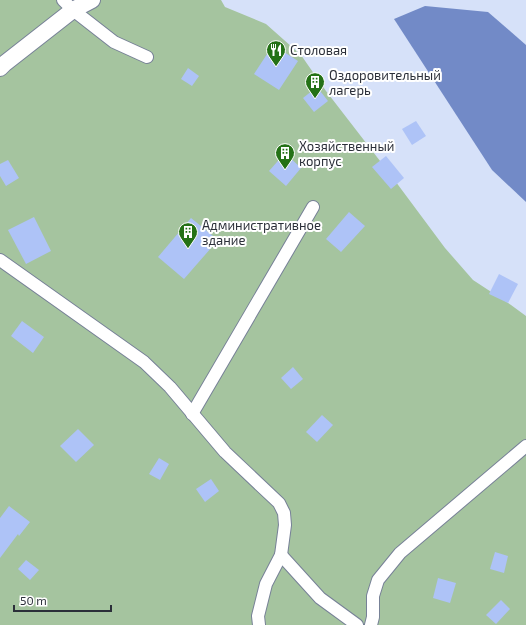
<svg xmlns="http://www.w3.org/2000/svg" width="526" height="625" viewBox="0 0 526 625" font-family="'Exo 2',sans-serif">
  <rect width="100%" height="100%" fill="#d6e1f9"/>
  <!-- green -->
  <polygon fill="#a5c49f" points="0,0 221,0 225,7 266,24 301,55 326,91 387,170 445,248 473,280 511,305 526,316 526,625 0,625"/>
  <!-- water -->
  <polygon fill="#728ac7" points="425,6 488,12 526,45 526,202 492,170 394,19"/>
  <!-- building -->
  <g fill="#aec3f7">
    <polygon points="273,45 298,61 279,90 254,74"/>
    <polygon points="188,68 199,76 192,86 181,79"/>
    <polygon points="317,87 328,101 314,112 303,98"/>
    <polygon points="416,121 426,136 412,145 402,129"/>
    <polygon points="285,153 301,168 286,186 269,171"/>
    <polygon points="386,156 404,178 391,189 372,167"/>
    <polygon points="8,160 19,178 6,186 0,176 0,164"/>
    <polygon points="349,212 365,226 341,252 326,239"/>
    <polygon points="34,217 51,251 26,264 8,230"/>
    <polygon points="191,218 218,240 184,279 158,257"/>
    <polygon points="499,274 518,284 508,303 489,294"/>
    <polygon points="22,321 44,337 33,353 11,336"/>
    <polygon points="293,367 303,379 291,389 281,378"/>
    <polygon points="322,415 333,425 317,442 306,432"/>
    <polygon points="78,429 94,445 76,462 60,446"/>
    <polygon points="159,458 169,464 160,480 149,474"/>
    <polygon points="211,479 219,491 205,502 196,489"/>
    <polygon points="9,506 30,522 19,536 18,534 0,558 0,518"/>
    <polygon points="495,552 508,556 504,573 490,569"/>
    <polygon points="26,560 39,570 30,580 18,569"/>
    <polygon points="438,578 456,583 450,603 433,598"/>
    <polygon points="501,600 510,609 496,624 486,615"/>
  </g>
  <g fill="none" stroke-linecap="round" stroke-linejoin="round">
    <defs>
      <g id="minor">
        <polyline points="63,0 73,10 114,42 147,57"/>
        <polyline points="0,260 144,362 170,387 225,452 279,503 284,513 285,525 281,555 266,584 258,616 259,625"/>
        <polyline points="192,414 313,207"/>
        <polyline points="281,555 320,598 357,625"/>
        <polyline points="371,625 373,617 373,596 378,580 400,553 526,446"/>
      </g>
      <polyline id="secondary" points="0,68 4,64 73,10 92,0"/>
    </defs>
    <!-- minor casing -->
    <use href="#minor" stroke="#778197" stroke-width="14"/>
    <!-- secondary casing -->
    <use href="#secondary" stroke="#778197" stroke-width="18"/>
    <!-- minor -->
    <use href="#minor" stroke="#fff" stroke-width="12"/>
    <!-- secondary -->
    <use href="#secondary" stroke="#fff" stroke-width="16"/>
  </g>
  <!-- icons -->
  <defs>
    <symbol id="restaurant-pin" viewBox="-11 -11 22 30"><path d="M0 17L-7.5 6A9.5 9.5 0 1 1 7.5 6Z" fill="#247116" stroke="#fff"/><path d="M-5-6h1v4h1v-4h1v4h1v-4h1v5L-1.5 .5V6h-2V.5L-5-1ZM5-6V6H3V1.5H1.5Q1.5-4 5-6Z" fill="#fff"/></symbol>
    <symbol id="building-pin" viewBox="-11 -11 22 30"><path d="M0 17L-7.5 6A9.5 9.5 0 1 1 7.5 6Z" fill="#247116" stroke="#fff"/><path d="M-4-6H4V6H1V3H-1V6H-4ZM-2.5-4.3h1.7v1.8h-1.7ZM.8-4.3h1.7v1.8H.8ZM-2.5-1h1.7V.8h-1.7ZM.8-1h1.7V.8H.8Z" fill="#fff"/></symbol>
  </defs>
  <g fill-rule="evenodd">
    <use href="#restaurant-pin" x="265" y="39" width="22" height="30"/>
    <use href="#building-pin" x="304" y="71" width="22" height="30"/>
    <use href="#building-pin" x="274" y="142" width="22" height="30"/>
    <use href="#building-pin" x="177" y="221" width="22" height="30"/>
  </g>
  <g text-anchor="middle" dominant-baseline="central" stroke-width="4" stroke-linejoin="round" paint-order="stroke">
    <!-- poi labels -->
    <g font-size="13" fill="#2b2f39" stroke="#fff" text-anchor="start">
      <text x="290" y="50">Столовая</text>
      <text x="329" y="75">Оздоровительный<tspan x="329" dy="15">лагерь</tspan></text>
      <text x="299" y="146">Хозяйственный<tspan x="299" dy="15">корпус</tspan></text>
      <text x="202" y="225">Административное<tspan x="202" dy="15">здание</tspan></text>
    </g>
  </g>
  <!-- scale -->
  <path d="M14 605v6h97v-6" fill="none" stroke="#2b2f39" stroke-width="2"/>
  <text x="20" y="605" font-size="12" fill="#2b2f39" stroke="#ffffff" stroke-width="3" paint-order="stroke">50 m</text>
</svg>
